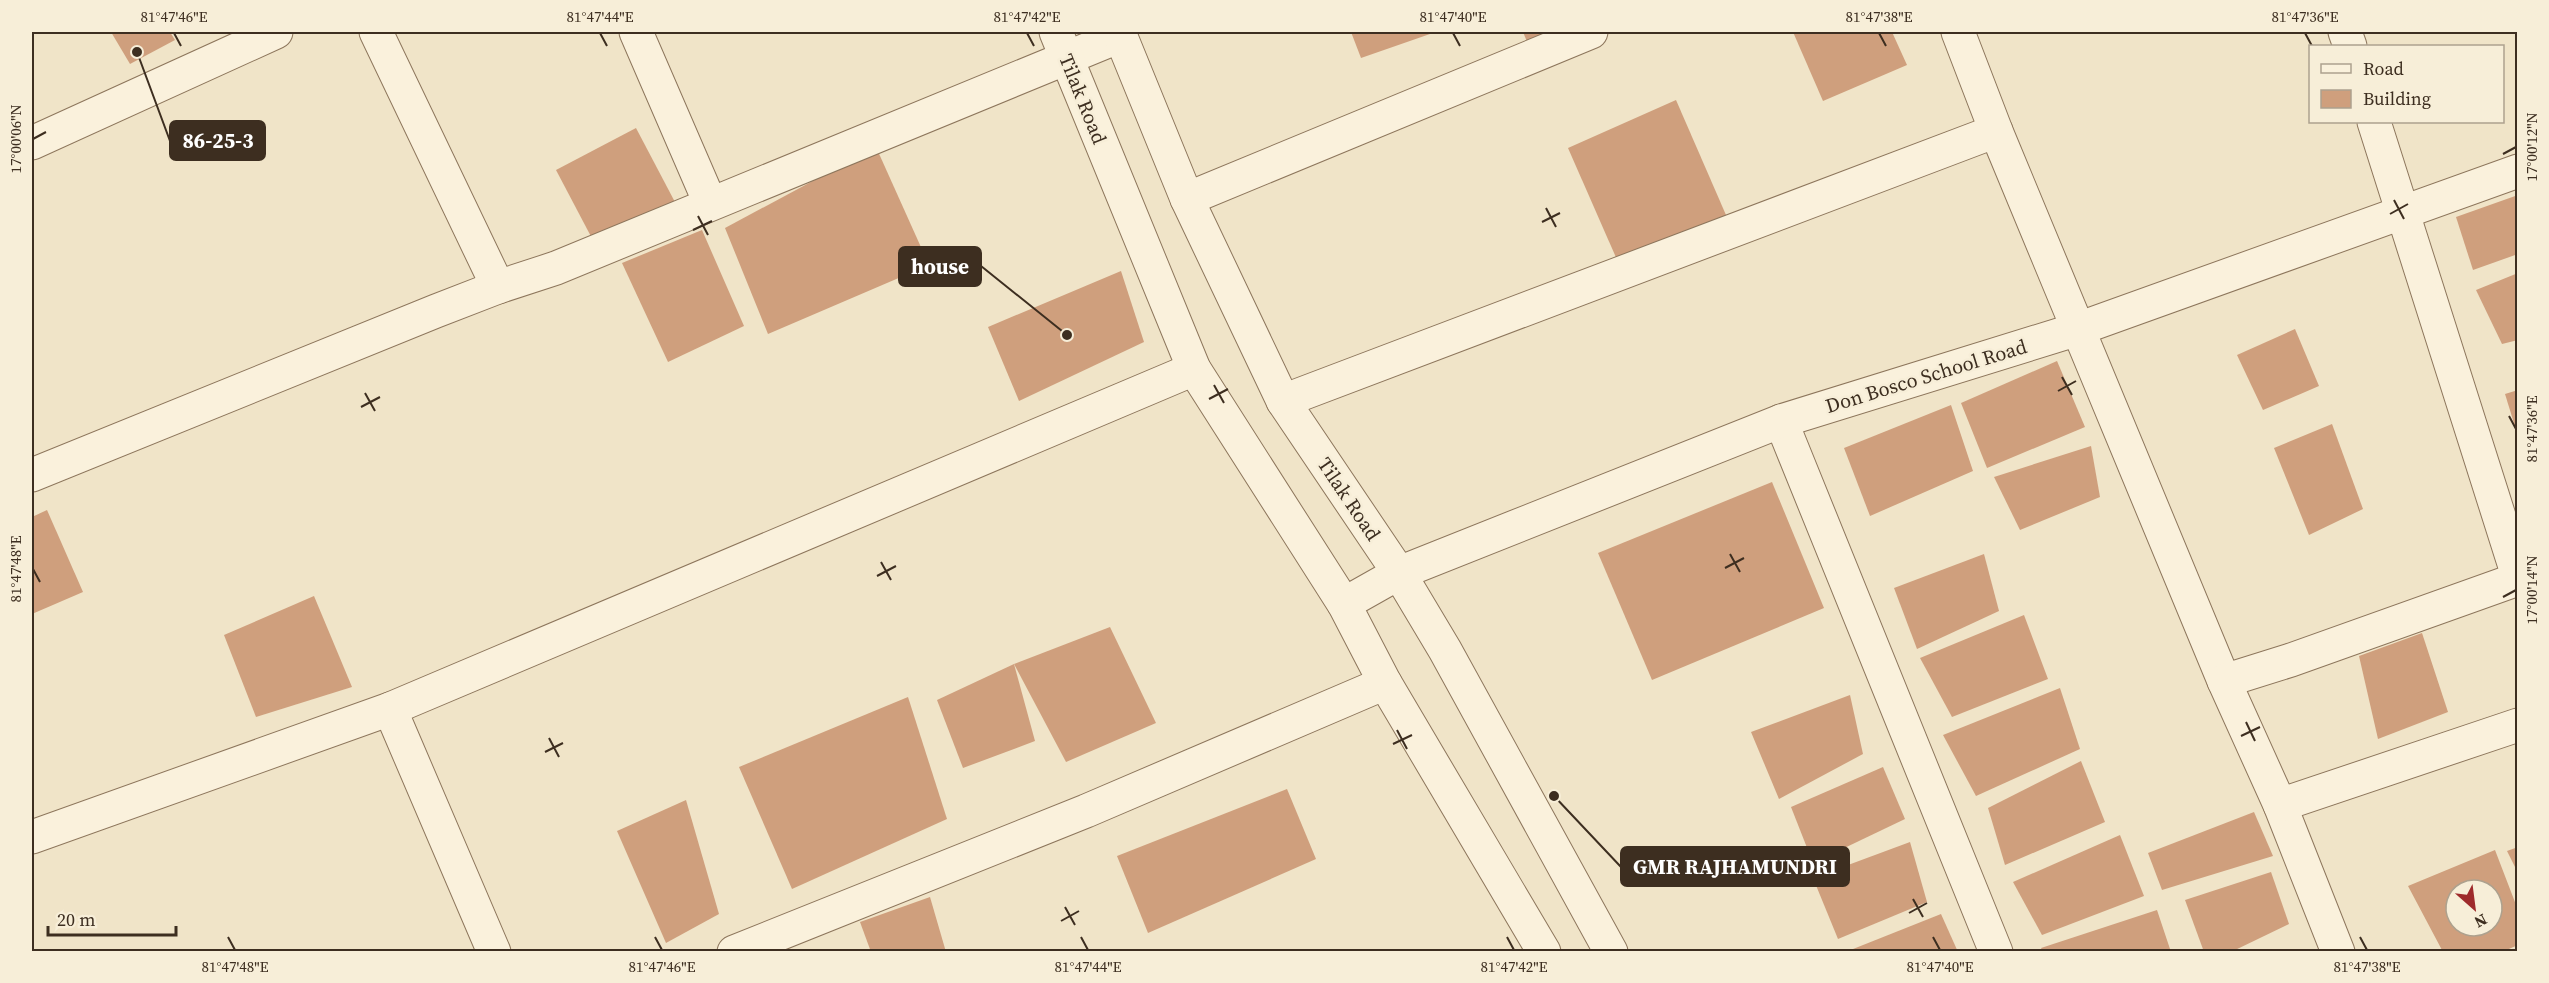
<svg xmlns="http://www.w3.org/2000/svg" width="2549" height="983" viewBox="0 0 2549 983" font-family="'Source Serif 4',serif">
  <rect width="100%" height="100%" fill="#f0e4c8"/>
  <!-- building -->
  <g fill="#cf9f7d" fill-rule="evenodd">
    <polygon points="111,32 170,32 175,40 130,64"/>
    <polygon points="1351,32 1429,32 1430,34 1361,58"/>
    <polygon points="1523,32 1560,32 1528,44"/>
    <polygon points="1793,32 1892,32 1907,65 1823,101"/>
    <polygon points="1676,100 1726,215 1618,262 1568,148"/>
    <polygon points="636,128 676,204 596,246 556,170"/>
    <polygon points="876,147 929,265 768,334 725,228"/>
    <polygon points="2518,195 2518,254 2473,270 2456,217"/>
    <polygon points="702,230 744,326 668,362 622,263"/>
    <polygon points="1121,271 1144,342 1019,401 988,327"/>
    <polygon points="2518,273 2518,340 2502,344 2476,290"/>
    <polygon points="2295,329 2319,386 2263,410 2237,355"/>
    <polygon points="2057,361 2085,427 1987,468 1961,403"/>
    <polygon points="2518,390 2518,433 2517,433 2505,394"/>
    <polygon points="1951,405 1973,471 1870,516 1844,448"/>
    <polygon points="2332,424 2363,509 2309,535 2274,448"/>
    <polygon points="2091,446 2100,497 2020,530 1994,477"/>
    <polygon points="1772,482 1824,608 1652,680 1598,553"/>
    <polygon points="47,510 83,592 32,614 32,517"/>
    <polygon points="1984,554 1999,611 1917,649 1894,588"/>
    <polygon points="314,596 352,687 256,717 224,635"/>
    <polygon points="2024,615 2048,679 1952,717 1920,658"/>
    <polygon points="1110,627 1156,723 1066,762 1014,664"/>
    <polygon points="2422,633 2448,712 2378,739 2359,656"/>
    <polygon points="1014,664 1035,741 963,768 937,700"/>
    <polygon points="2060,688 2080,749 1976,796 1943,735"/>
    <polygon points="1850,695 1863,754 1779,799 1751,732"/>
    <polygon points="908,697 947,819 792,889 739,767"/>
    <polygon points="2081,761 2105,822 2005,865 1988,808"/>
    <polygon points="1883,767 1905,819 1813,863 1791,807"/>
    <polygon points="1287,789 1316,859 1148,933 1117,856"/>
    <polygon points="686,800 719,914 666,943 617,831"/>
    <polygon points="2254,812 2273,856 2162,890 2148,853"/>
    <polygon points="2120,835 2144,896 2042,935 2013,882"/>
    <polygon points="1910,842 1927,902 1838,939 1813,878"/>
    <polygon points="2518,847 2518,873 2507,851"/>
    <path d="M2495 850 2518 910V945L2502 952H2443L2408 886ZM2456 890H2492V926H2456Z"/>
    <polygon points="2271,872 2289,924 2231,952 2204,952 2185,900"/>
    <polygon points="930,897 946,952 871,952 860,922"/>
    <polygon points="2157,910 2171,952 2043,952 2041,948"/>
    <polygon points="1941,914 1958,952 1848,952 1848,951"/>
  </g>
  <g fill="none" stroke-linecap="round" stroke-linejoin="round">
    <defs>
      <g id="minor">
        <polyline points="376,32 498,287"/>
        <polyline points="636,32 710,203"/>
        <polyline points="1958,32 1996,131 2224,681 2280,805 2338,952"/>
        <polyline points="2345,32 2350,46"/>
        <polyline points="2374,122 2518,576"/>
        <polyline points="32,143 276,32"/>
        <polyline points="1187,199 1591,32"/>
        <polyline points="1283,401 1996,131"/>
        <polyline points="1781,421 1996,952"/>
        <polyline points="32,475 436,311 498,287 556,268 1120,36"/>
        <polyline points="1344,604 1399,573 1781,421 2078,329 2518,171"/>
        <polyline points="2224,681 2291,660 2518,579"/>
        <polyline points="390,709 494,952"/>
        <polyline points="2280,805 2518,725"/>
        <polyline points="32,837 390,709 1194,369"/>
        <polyline points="734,952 1086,811 1385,683"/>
      </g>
      <g id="tertiary">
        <polyline points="1056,32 1194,369 1344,604 1385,683 1544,952"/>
        <polyline points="1119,32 1187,199 1283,401 1399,573 1445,650 1611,952"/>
      </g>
    </defs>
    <!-- minor casing -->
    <use href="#minor" stroke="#8d765c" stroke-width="35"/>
    <!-- tertiary casing -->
    <use href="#tertiary" stroke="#8d765c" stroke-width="35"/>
    <!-- minor -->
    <use href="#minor" stroke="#faf1dc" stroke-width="33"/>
    <!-- tertiary -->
    <use href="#tertiary" stroke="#faf1dc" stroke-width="33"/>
  </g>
  <!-- ticks -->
  <path fill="none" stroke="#3d2e20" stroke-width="2" d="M174 33 181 46M600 33 607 46M1027 33 1034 46M1453 33 1460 46M1879 33 1886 46M2305 33 2312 46M33 139 46 132M2503 154 2516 147M2394 200 2404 219M1546 208 1556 227M2390 214 2408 204M698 216 708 235M1542 222 1560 213M693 230 712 221M2062 377 2072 395M1214 385 1224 403M2058 391 2076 381M365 393 375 411M1209 399 1228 389M361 407 380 397M2509 416 2516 429M1730 554 1740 572M881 562 891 580M1725 568 1744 558M33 569 40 582M877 576 896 566M2503 597 2516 590M2246 722 2255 741M1397 730 1407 749M2241 736 2260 727M549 738 559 757M1393 744 1412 735M545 752 563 743M1913 899 1923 917M1065 907 1075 925M1909 913 1927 903M1061 921 1079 911M228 937 235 950M655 937 662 950M1081 937 1088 950M1507 937 1514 950M1933 937 1940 950M2360 937 2367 950"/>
  <g text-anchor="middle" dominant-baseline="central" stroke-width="5" stroke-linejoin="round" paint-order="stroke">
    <!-- street labels -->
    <g font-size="20" fill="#3d2e20" stroke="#f7eed8">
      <text transform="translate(1083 99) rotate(68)">Tilak Road</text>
      <text transform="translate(1926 376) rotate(-17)">Don Bosco School Road</text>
      <text transform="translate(1349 499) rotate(56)">Tilak Road</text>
    </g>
  </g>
  <!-- callouts -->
  <path fill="none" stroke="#3d2e20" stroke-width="2" d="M137 52L170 141M1067 335L981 266M1554 796L1621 867"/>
  <g fill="#3d2e20" stroke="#f7eed8" stroke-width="2">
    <circle cx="137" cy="52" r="6"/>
    <circle cx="1067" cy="335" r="6"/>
    <circle cx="1554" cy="796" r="6"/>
  </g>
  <g fill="#3d2e20" stroke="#3d2e20" stroke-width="2">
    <rect x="170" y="121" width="95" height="39" rx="6"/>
    <rect x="899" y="247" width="82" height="39" rx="6"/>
    <rect x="1621" y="847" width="228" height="39" rx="6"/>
  </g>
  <g font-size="21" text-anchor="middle" font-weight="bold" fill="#fff">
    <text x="218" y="148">86-25-3</text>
    <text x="940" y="274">house</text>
    <text x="1735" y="874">GMR RAJHAMUNDRI</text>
  </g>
  <!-- border -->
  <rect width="2549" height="983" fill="none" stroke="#f7eed8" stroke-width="66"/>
  <!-- legend -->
  <rect x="2309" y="45" width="195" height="78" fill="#f7eed8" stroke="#ada18e" stroke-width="1.5"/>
  <rect x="2321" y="64" width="30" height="9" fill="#faf1dc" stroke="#ada18e" stroke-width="1.5"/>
  <text x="2363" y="75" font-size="18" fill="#3d2e20">Road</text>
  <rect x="2321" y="90" width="30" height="18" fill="#cf9f7d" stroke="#ada18e" stroke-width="1.5"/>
  <text x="2363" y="105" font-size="18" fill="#3d2e20">Building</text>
  <!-- north arrow -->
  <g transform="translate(2474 908) rotate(152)"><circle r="28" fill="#f7eed8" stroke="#ada18e" stroke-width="1.5"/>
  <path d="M0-4.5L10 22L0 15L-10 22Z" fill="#9e2a2b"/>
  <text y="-9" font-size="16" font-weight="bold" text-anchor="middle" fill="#3d2e20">N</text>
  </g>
  <!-- scale -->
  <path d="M48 926v9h128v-9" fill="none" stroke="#3d2e20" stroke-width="3"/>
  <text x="57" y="926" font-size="18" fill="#3d2e20" stroke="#f7eed8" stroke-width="4.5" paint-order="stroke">20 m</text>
  <rect x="33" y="33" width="2483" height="917" fill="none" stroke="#3d2e20" stroke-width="2"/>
  <g font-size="15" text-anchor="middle" fill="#3d2e20">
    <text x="174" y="22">81°47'46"E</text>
    <text x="600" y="22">81°47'44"E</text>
    <text x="1027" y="22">81°47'42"E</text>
    <text x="1453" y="22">81°47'40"E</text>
    <text x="1879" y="22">81°47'38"E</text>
    <text x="2305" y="22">81°47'36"E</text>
    <text transform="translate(16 139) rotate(-90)" y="5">17°00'06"N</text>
    <text transform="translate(2532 147) rotate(-90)" y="5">17°00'12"N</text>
    <text transform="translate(2532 429) rotate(-90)" y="5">81°47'36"E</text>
    <text transform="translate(16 569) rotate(-90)" y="5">81°47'48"E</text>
    <text transform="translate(2532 590) rotate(-90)" y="5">17°00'14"N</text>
    <text x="235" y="972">81°47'48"E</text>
    <text x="662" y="972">81°47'46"E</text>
    <text x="1088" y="972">81°47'44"E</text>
    <text x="1514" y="972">81°47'42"E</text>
    <text x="1940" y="972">81°47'40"E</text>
    <text x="2367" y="972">81°47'38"E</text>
  </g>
</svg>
